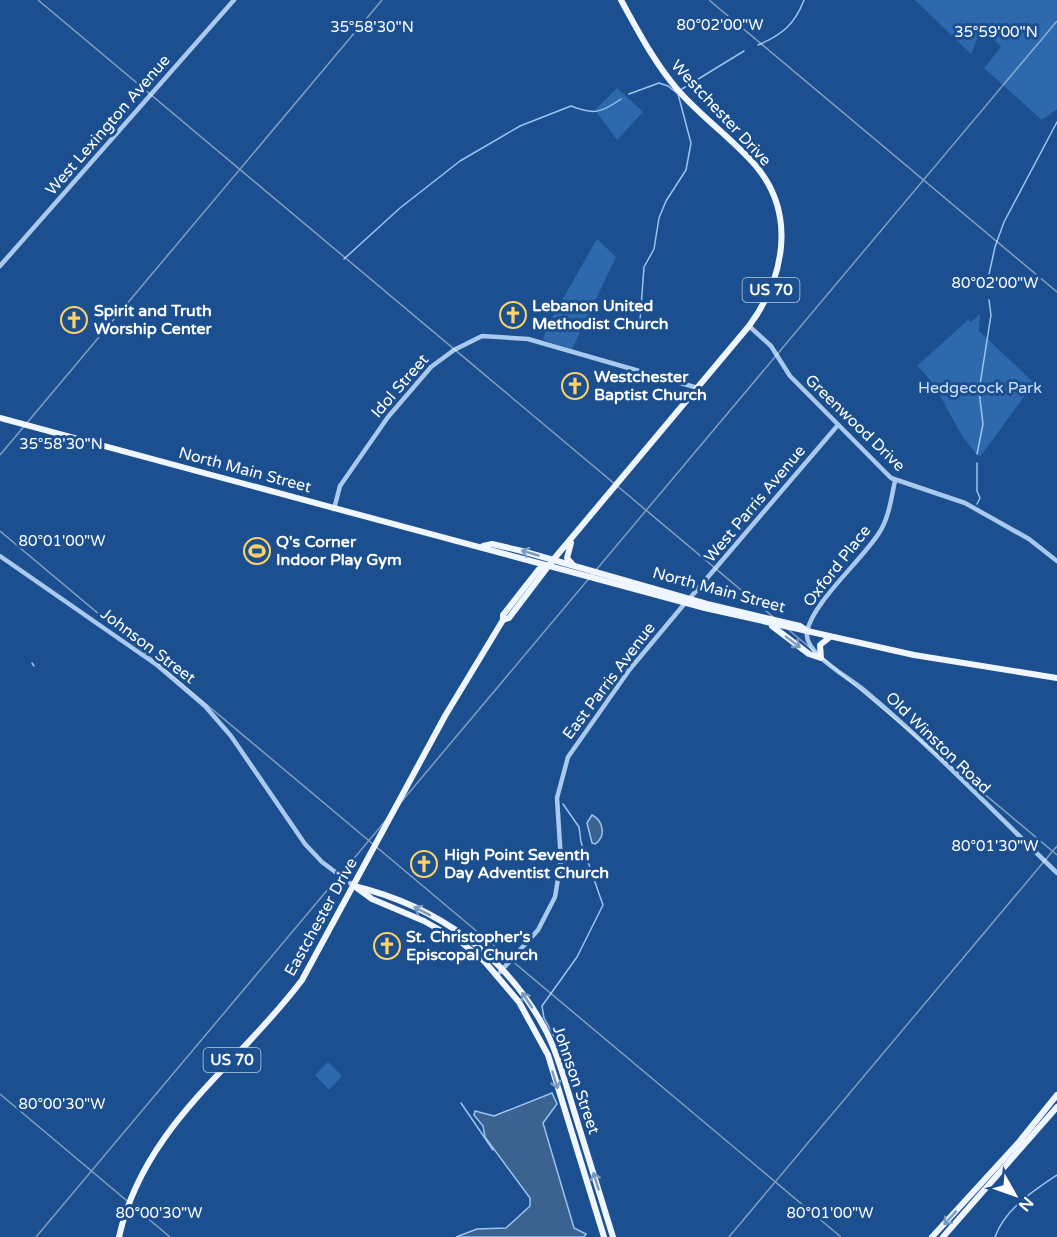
<svg xmlns="http://www.w3.org/2000/svg" width="1057" height="1237" viewBox="0 0 1057 1237" font-family="'Varela Round',sans-serif">
  <rect width="100%" height="100%" fill="#1b4f8f"/>
  <!-- green -->
  <g fill="#2e69ad">
    <polygon points="915,0 1057,0 1057,109 1042,120 984,68 1001,47 982,27 971,54"/>
    <polygon points="617,88 643,112 617,140 595,110"/>
    <polygon points="597,239 616,257 572,349 546,341 543,339 548,325"/>
    <path d="M980 314 979 331 1034 383 980 457C952 431 945 391 917 366L968 320 971 322Z"/>
    <polygon points="328,1062 342,1076 329,1090 315,1075"/>
  </g>
  <!-- water -->
  <g fill="#3c6290" stroke="#9cc4f0" stroke-width="1.5">
    <path d="M592 815C604 821 606 837 595 844L592 843 587 823Z"/>
    <polygon points="552,1093 557,1104 543,1123 574,1228 586,1234 584,1237 456,1237 477,1229 506,1228 530,1206 530,1198 485,1137 483,1126 474,1115 475,1111 494,1116"/>
  </g>
  <g fill="none" stroke-linecap="round" stroke-linejoin="round">
    <!-- stream -->
    <g stroke="#9cc4f0" stroke-width="1.5">
      <path d="M758 45C782 35 795 24 804 0"/>
      <polyline points="682,89 744,51"/>
      <polyline points="629,94 659,83 668,86 678,94 691,143 686,170 666,201 659,218 654,249 644,267 640,321"/>
      <path d="M344 259 400 208 460 161 520 126 571 106C594 115 601 113 621 99"/>
      <polyline points="986,288 995,247 1004,222 1057,122"/>
      <polyline points="977,454 983,424 979,391 991,315 989,300"/>
      <polyline points="977,463 977,491 980,498 977,504"/>
      <polyline points="32,663 34,666"/>
      <polyline points="563,804 579,827 581,842 603,905 577,957 542,1006 544,1018 575,1075 569,1082"/>
      <polyline points="461,1103 493,1150"/>
      <path d="M995 1237C1005 1209 1033 1191 1057 1175"/>
    </g>
    <!-- minor -->
    <g stroke="#a9c9ee" stroke-width="4.5">
      <polyline points="0,266 234,0"/>
      <polyline points="749,326 771,346 790,376 891,478 965,503 1029,539 1057,561"/>
      <path d="M895 481C891 499 889 518 879 533 862 560 812 603 807 632 803 653 850 678 865 691 932 747 994 812 1057 873"/>
      <polyline points="334,509 340,486 388,417 431,367 454,350 482,336 528,339 698,388"/>
      <polyline points="0,556 157,665 205,706 231,736 305,844 322,862 354,886"/>
      <polyline points="690,598 838,425"/>
      <polyline points="500,972 538,930 555,897 561,861 557,798 568,757 630,669 686,602"/>
    </g>
    <!-- major -->
    <g stroke="#f0f6ff" stroke-width="6">
      <polyline points="0,418 705,608 914,655 1057,678"/>
      <polyline points="571,543 567,558 573,565"/>
      <polyline points="483,546 492,544 522,551 707,604 800,626 806,630"/>
      <path d="M503 620 509 618 553 560 749 326C784 279 797 215 756 166 732 138 701 117 677 89 654 62 638 31 621 0"/>
      <polyline points="772,626 809,654 821,658 820,645 830,637"/>
      <path d="M354 886C437 906 508 956 547 1033 559 1057 566 1085 574 1111 587 1153 600 1195 613 1237"/>
      <polyline points="357,888 372,899 424,921 461,942 485,962 519,1002 548,1055 604,1237"/>
      <path d="M119 1237C144 1125 237 1067 302 980L445 716 503 620V615L539 569 549 566"/>
      <polyline points="932,1237 1019,1142 1057,1095"/>
      <polyline points="943,1237 1057,1107"/>
    </g>
  </g>
  <!-- one-way arrows -->
  <defs><path id="oneway-shaft" d="M-6 0H5M1.5-3L5.5 0L1.5 3" fill="none" stroke-width="1.6" stroke-linecap="round" stroke-linejoin="round" transform="scale(1.5)"/></defs>
  <g stroke="#7b9ac1">
    <use href="#oneway-shaft" transform="translate(530 553) rotate(-164)"/>
    <use href="#oneway-shaft" transform="translate(793 642) rotate(37)"/>
    <use href="#oneway-shaft" transform="translate(422 911) rotate(-153)"/>
    <use href="#oneway-shaft" transform="translate(527 1000) rotate(-124)"/>
    <use href="#oneway-shaft" transform="translate(555 1080) rotate(73)"/>
    <use href="#oneway-shaft" transform="translate(596 1181) rotate(-107)"/>
    <use href="#oneway-shaft" transform="translate(950 1218) rotate(132)"/>
  </g>
  <!-- ticks -->
  <path fill="none" stroke="#fff" stroke-width="1.5" stroke-opacity="0.45" d="M38 0 1057 855M709 0 1057 292M0 455 382 0M0 531 841 1237M0 1094 170 1237M36 1237 1057 21M729 1237 1057 846"/>
  <!-- icons -->
  <defs>
    <symbol id="church-ring" viewBox="-11 -11 22 22"><circle r="9.5" fill="#1b4f8f" stroke="#ffd166" stroke-width="1.5"/><path d="M-1.2-6h2.4v3.5h3.3v2.4h-3.3V6h-2.4V-.1h-3.3v-2.4h3.3Z" fill="#ffd166"/></symbol>
    <symbol id="stadium-ring" viewBox="-11 -11 22 22"><circle r="9.5" fill="#1b4f8f" stroke="#ffd166" stroke-width="1.5"/><path d="M0-5a6.5 5 0 1 0 0 10a6.5 5 0 1 0 0-10ZM-3.5-1.8h7v3.6h-7Z" fill="#ffd166"/></symbol>
  </defs>
  <g fill-rule="evenodd">
    <use href="#church-ring" x="498" y="300" width="30" height="30"/>
    <use href="#church-ring" x="59" y="305" width="30" height="30"/>
    <use href="#church-ring" x="560" y="371" width="30" height="30"/>
    <use href="#stadium-ring" x="242" y="536" width="30" height="30"/>
    <use href="#church-ring" x="409" y="849" width="30" height="30"/>
    <use href="#church-ring" x="372" y="931" width="30" height="30"/>
  </g>
  <g text-anchor="middle" dominant-baseline="central" stroke-width="6" stroke-linejoin="round" paint-order="stroke">
    <!-- shield labels -->
    <g fill="#1b4f8f" stroke="#bbcadd" stroke-width="1.5">
      <rect x="742.5" y="278" width="57" height="24" rx="4.5"/>
      <rect x="203.5" y="1048" width="57" height="24" rx="4.5"/>
    </g>
    <g font-size="15" font-weight="bold" fill="#fff">
      <text x="771" y="290">US 70</text>
      <text x="232" y="1060">US 70</text>
    </g>
    <!-- street labels -->
    <g font-size="16" fill="#fff" stroke="#1b4f8f">
      <text transform="translate(721 113) rotate(47)">Westchester Drive</text>
      <text transform="translate(108 125) rotate(-49)">West Lexington Avenue</text>
      <text transform="translate(400 386) rotate(-49)">Idol Street</text>
      <text transform="translate(855 423) rotate(44)">Greenwood Drive</text>
      <text transform="translate(245 470) rotate(15)">North Main Street</text>
      <text transform="translate(755 504) rotate(-50)">West Parris Avenue</text>
      <text transform="translate(837 566) rotate(-52)">Oxford Place</text>
      <text transform="translate(719 590) rotate(15)">North Main Street</text>
      <text transform="translate(148 646) rotate(37)">Johnson Street</text>
      <text transform="translate(609 681) rotate(-53)">East Parris Avenue</text>
      <text transform="translate(938 743) rotate(44)">Old Winston Road</text>
      <text transform="translate(321 917) rotate(-61)">Eastchester Drive</text>
      <text transform="translate(576 1080) rotate(71)">Johnson Street</text>
    </g>
    <!-- poi labels -->
    <g font-size="16" font-weight="bold" fill="#fff" stroke="#1b4f8f" text-anchor="start">
      <text x="532" y="306">Lebanon United<tspan x="532" dy="18">Methodist Church</tspan></text>
      <text x="94" y="311">Spirit and Truth<tspan x="94" dy="18">Worship Center</tspan></text>
      <text x="594" y="377">Westchester<tspan x="594" dy="18">Baptist Church</tspan></text>
      <text x="276" y="542">Q's Corner<tspan x="276" dy="18">Indoor Play Gym</tspan></text>
      <text x="444" y="855">High Point Seventh<tspan x="444" dy="18">Day Adventist Church</tspan></text>
      <text x="406" y="937">St. Christopher's<tspan x="406" dy="18">Episcopal Church</tspan></text>
    </g>
    <!-- park labels -->
    <g font-size="16" fill="#cfe3fa" stroke="#1b4f8f">
      <text x="980" y="388">Hedgecock Park</text>
    </g>
  </g>
  <g font-size="15" text-anchor="middle" fill="#fff" stroke="#1b4f8f" stroke-width="6" stroke-linejoin="round" paint-order="stroke">
    <text x="720" y="30">80°02'00"W</text>
    <text x="372" y="32">35°58'30"N</text>
    <text x="996" y="37">35°59'00"N</text>
    <text x="995" y="288">80°02'00"W</text>
    <text x="61" y="449">35°58'30"N</text>
    <text x="62" y="546">80°01'00"W</text>
    <text x="995" y="851">80°01'30"W</text>
    <text x="62" y="1109">80°00'30"W</text>
    <text x="159" y="1218">80°00'30"W</text>
    <text x="830" y="1218">80°01'00"W</text>
  </g>
  <!-- north arrow -->
  <g transform="translate(1015 1195) rotate(130)" stroke="#1b4f8f" stroke-width="4.5" paint-order="stroke">
  <path d="M0-4.5L10 22L0 15L-10 22Z" fill="#ffffff"/>
  <text y="-9" font-size="16" font-weight="bold" text-anchor="middle" fill="#ffffff">N</text>
  </g>
</svg>
